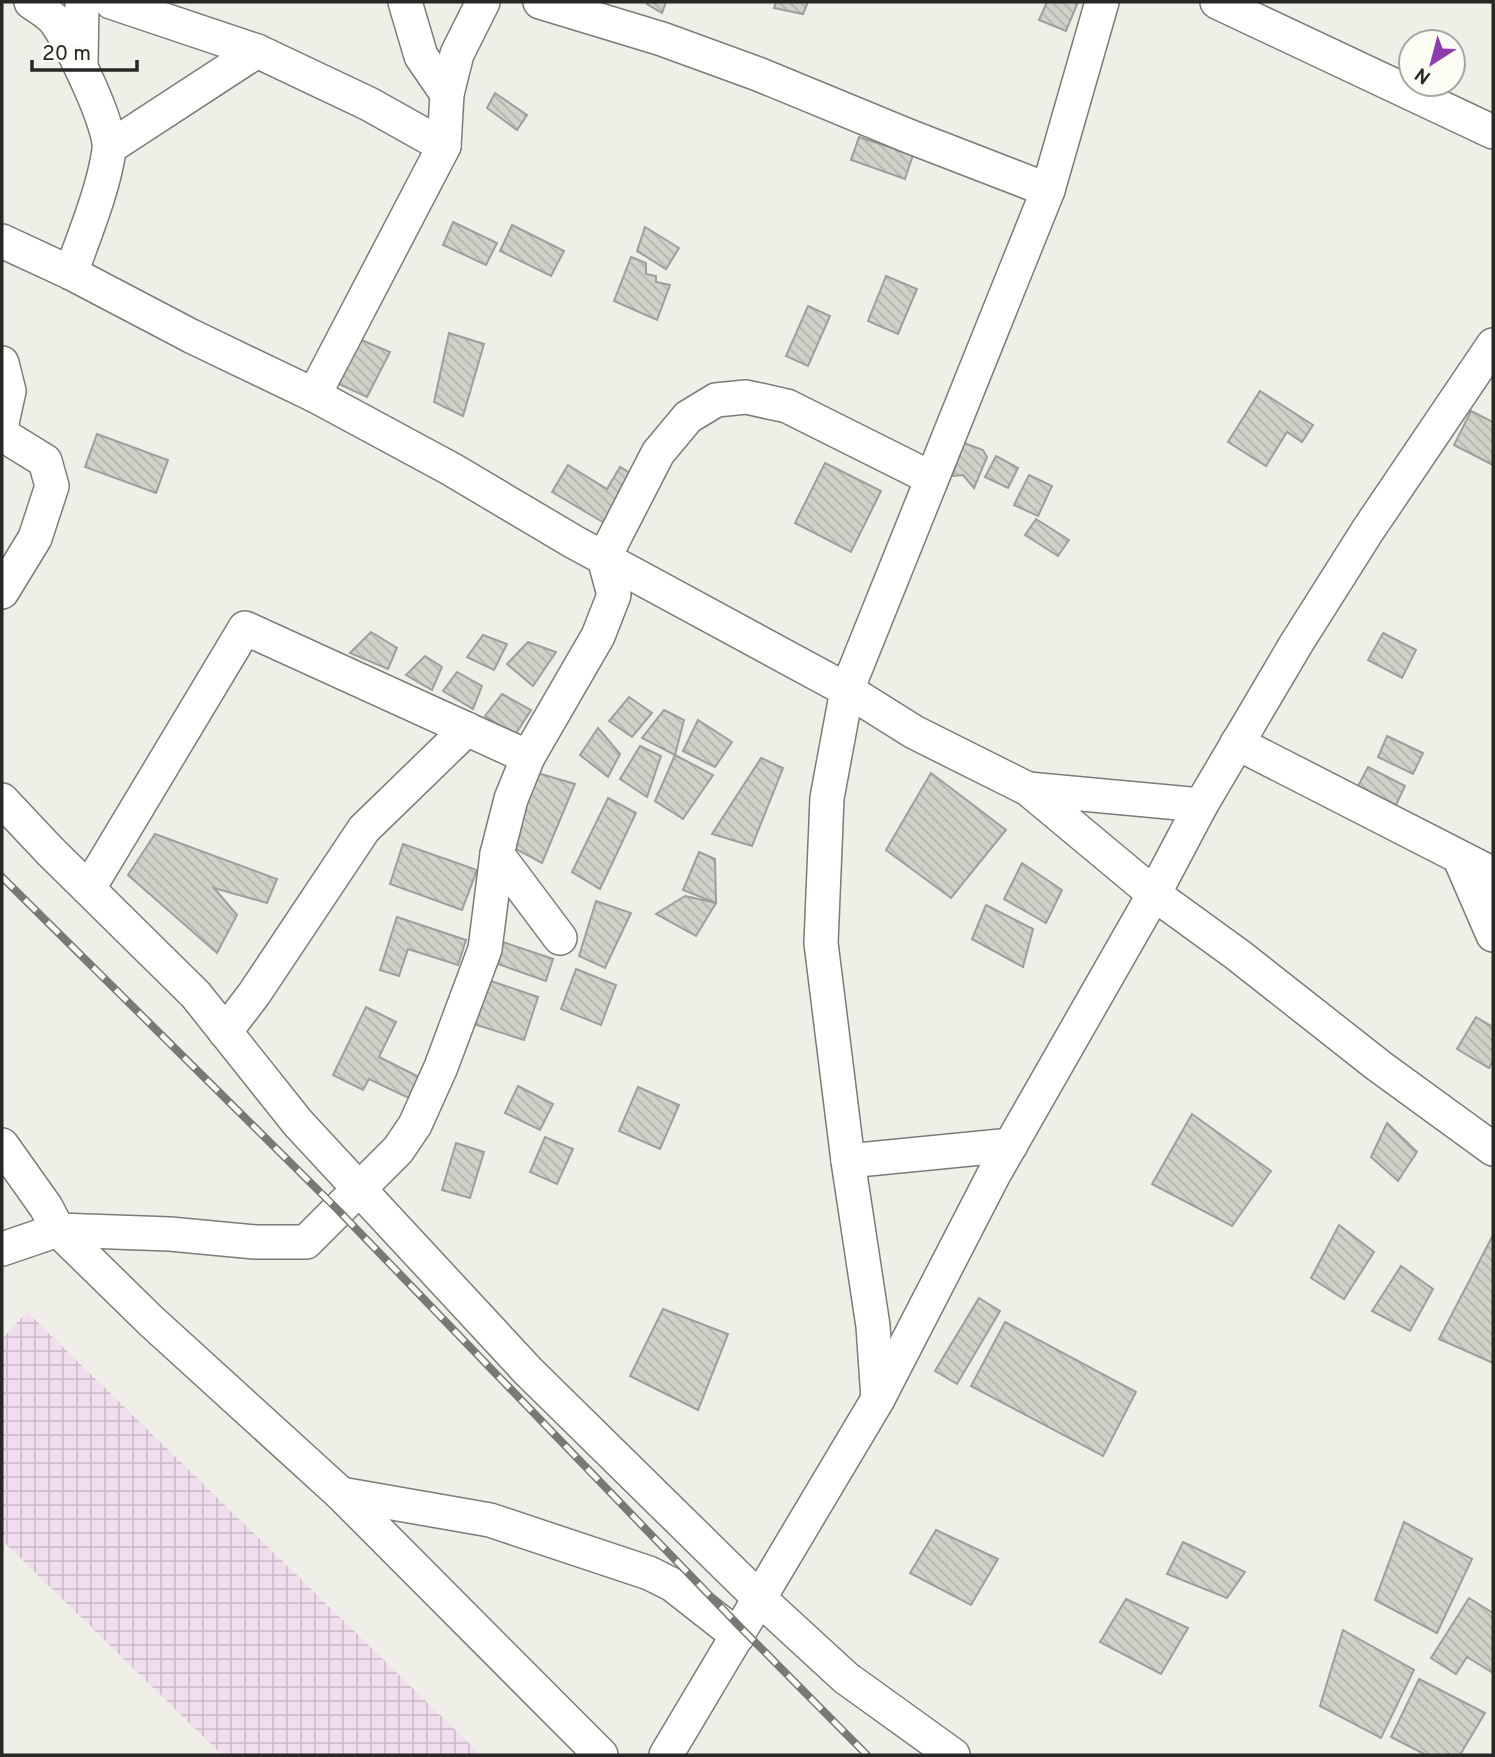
<svg xmlns="http://www.w3.org/2000/svg" width="1495" height="1757" viewBox="0 0 1495 1757" font-family="Overpass,sans-serif">
  <defs>
    <pattern id="industrial-grid" width="8" height="8" patternUnits="userSpaceOnUse" patternTransform="scale(1.75)"><rect width="8" height="8" fill="#f0dded"/><path d="M0 4h8M4 0v8" fill="none" stroke="#cebecb"/></pattern>
    <pattern id="building-back-hatch" width="6" height="6" patternUnits="userSpaceOnUse" patternTransform="scale(1.75)"><rect width="6" height="6" fill="#d1d0c9"/><path d="M-1 5l2 2M0 0l6 6M5-1l2 2" fill="none" stroke="#b3b3ac"/></pattern>
  </defs>
  <rect width="100%" height="100%" fill="#efeee7"/>
  <!-- industrial -->
  <polygon fill="url(#industrial-grid)" points="27,1312 481,1755 222,1755 2,1540 2,1339"/>
  <!-- building -->
  <g fill="url(#building-back-hatch)" stroke="#9f9e98" stroke-width="2">
    <polygon points="648,2 666,2 662,13 647,4"/>
    <polygon points="776,2 808,2 803,14 774,8"/>
    <polygon points="1047,2 1078,2 1066,31 1039,20"/>
    <polygon points="495,93 527,115 517,130 487,108"/>
    <polygon points="859,137 913,155 905,179 851,160"/>
    <polygon points="453,222 497,243 486,265 443,245"/>
    <polygon points="512,225 564,251 551,276 500,251"/>
    <polygon points="645,227 679,248 666,269 637,251"/>
    <polygon points="631,257 646,263 646,274 656,276 656,282 670,285 657,320 614,301"/>
    <polygon points="886,276 917,289 898,334 868,321"/>
    <polygon points="808,306 830,316 808,366 786,356"/>
    <polygon points="449,333 484,344 463,416 434,402"/>
    <polygon points="359,339 390,352 367,397 339,384"/>
    <polygon points="1260,391 1313,425 1302,442 1287,432 1266,466 1228,442"/>
    <polygon points="1471,411 1493,422 1493,465 1454,445"/>
    <polygon points="97,434 168,460 156,493 85,467"/>
    <polygon points="964,443 983,450 987,457 974,488 963,475 952,476"/>
    <polygon points="996,456 1018,468 1008,488 985,477"/>
    <polygon points="825,463 881,491 851,552 795,523"/>
    <polygon points="568,465 607,489 620,467 635,476 606,524 552,492"/>
    <polygon points="1029,475 1052,486 1038,516 1014,505"/>
    <polygon points="1036,519 1069,540 1058,556 1025,535"/>
    <polygon points="371,632 397,648 388,669 350,653"/>
    <polygon points="1383,633 1416,650 1402,678 1368,660"/>
    <polygon points="483,635 507,644 494,670 467,657"/>
    <polygon points="528,642 556,652 533,686 507,664"/>
    <polygon points="425,656 442,667 432,690 406,675"/>
    <polygon points="457,672 482,686 473,709 443,691"/>
    <polygon points="502,694 531,710 515,735 485,716"/>
    <polygon points="629,697 652,713 632,737 609,721"/>
    <polygon points="664,710 684,720 675,755 642,738"/>
    <polygon points="698,720 732,742 715,767 683,751"/>
    <polygon points="598,728 620,754 608,777 580,755"/>
    <polygon points="1387,736 1423,753 1413,774 1378,757"/>
    <polygon points="640,746 661,756 647,797 620,779"/>
    <polygon points="675,755 713,775 683,819 655,801"/>
    <polygon points="761,758 783,768 752,846 712,834"/>
    <polygon points="1368,767 1405,786 1396,805 1358,786"/>
    <polygon points="534,772 575,784 542,863 505,843"/>
    <polygon points="931,773 1006,830 951,898 886,850"/>
    <polygon points="608,798 636,813 600,889 572,872"/>
    <polygon points="155,834 277,879 267,903 214,888 237,915 217,953 128,875"/>
    <polygon points="403,844 477,870 462,910 390,884"/>
    <polygon points="699,852 715,859 716,903 683,890"/>
    <polygon points="1022,863 1062,890 1046,923 1004,899"/>
    <polygon points="685,896 716,903 696,936 656,914"/>
    <polygon points="596,901 631,913 605,968 579,956"/>
    <polygon points="986,905 1033,929 1023,967 972,939"/>
    <polygon points="397,917 466,940 458,965 408,949 399,976 380,970"/>
    <polygon points="503,942 553,959 546,981 495,963"/>
    <polygon points="576,969 616,985 601,1025 561,1009"/>
    <polygon points="488,980 538,997 524,1040 474,1024"/>
    <polygon points="366,1007 396,1022 379,1057 427,1081 417,1102 369,1079 363,1090 333,1075"/>
    <polygon points="1476,1017 1493,1027 1493,1061 1489,1068 1457,1049"/>
    <polygon points="518,1086 553,1104 540,1130 505,1113"/>
    <polygon points="638,1087 679,1105 660,1149 619,1131"/>
    <polygon points="1192,1114 1271,1171 1232,1226 1152,1184"/>
    <polygon points="1387,1123 1417,1152 1398,1181 1371,1157"/>
    <polygon points="545,1137 573,1149 557,1184 530,1172"/>
    <polygon points="456,1143 484,1152 470,1198 442,1190"/>
    <polygon points="1339,1225 1374,1252 1344,1299 1311,1278"/>
    <polygon points="1493,1235 1493,1363 1439,1339"/>
    <polygon points="1401,1266 1433,1289 1410,1331 1372,1311"/>
    <polygon points="979,1298 1000,1311 957,1384 935,1371"/>
    <polygon points="663,1309 728,1334 698,1410 630,1376"/>
    <polygon points="1005,1322 1136,1392 1103,1456 971,1386"/>
    <polygon points="1404,1522 1472,1559 1437,1633 1375,1600"/>
    <polygon points="936,1530 998,1559 971,1605 910,1573"/>
    <polygon points="1183,1542 1245,1572 1227,1598 1167,1574"/>
    <polygon points="1469,1598 1493,1613 1493,1673 1467,1657 1456,1674 1431,1658"/>
    <polygon points="1126,1599 1188,1628 1161,1674 1100,1642"/>
    <polygon points="1343,1630 1414,1670 1381,1738 1320,1706"/>
    <polygon points="1419,1679 1485,1713 1460,1755 1426,1755 1391,1737"/>
  </g>
  <g fill="none" stroke-linecap="round" stroke-linejoin="round">
    <defs>
      <g id="minor">
        <path d="M31 2C39 8 50 14 56 22 71 44 112 126 109 150 104 188 84 236 71 273"/>
        <polyline points="111,2 257,51 369,104 444,146"/>
        <polyline points="405,2 421,56 447,94"/>
        <polyline points="540,2 662,39 758,74 911,137 1048,190"/>
        <polyline points="1217,2 1493,132"/>
        <polyline points="81,63 82,2"/>
        <polyline points="110,147 257,51"/>
        <polyline points="2,241 71,273 191,336 314,395 451,469 574,542 847,690 914,732 1028,789 1154,894 1238,955 1379,1066 1493,1149"/>
        <polyline points="2,363 9,391 2,423 3,435 45,461 52,486 35,538 2,592"/>
        <polyline points="314,395 444,146 447,94 457,54 483,2"/>
        <polyline points="1237,743 1493,874"/>
        <polyline points="1028,789 1201,805"/>
        <polyline points="2,800 50,851 196,995 298,1123 528,1371 760,1599 846,1678 953,1755"/>
        <polyline points="1460,859 1493,935"/>
        <polyline points="89,888 245,628 528,757"/>
        <polyline points="560,938 497,854 511,799 528,757 598,636 614,595 604,558 658,453 688,417 716,400 746,397 787,406 931,478"/>
        <polyline points="225,1032 254,994 364,829 467,729"/>
        <polyline points="2,1145 46,1207 58,1230 151,1321 341,1494 601,1755"/>
        <polyline points="848,1161 1011,1145"/>
        <polyline points="2,1249 58,1230 170,1234 255,1242 306,1242 398,1150 415,1125 441,1067 485,949 497,854"/>
        <polyline points="878,1399 873,1326 848,1161 821,943 827,798 847,690 1048,190 1102,2"/>
        <polyline points="341,1494 490,1520 649,1573 673,1585 738,1636"/>
        <polyline points="666,1755 878,1399 994,1174 1154,894 1201,805 1296,644 1368,530 1493,345"/>
      </g>
    </defs>
    <!-- minor casing -->
    <use href="#minor" stroke="#7c7b75" stroke-width="36"/>
    <!-- minor -->
    <use href="#minor" stroke="#fff" stroke-width="33"/>
    <defs>
      <polyline id="rail" points="2,877 337,1209 742,1629 867,1755"/>
    </defs>
    <!-- rail casing -->
    <use href="#rail" stroke="#787874" stroke-width="8"/>
    <!-- rail -->
    <use href="#rail" stroke="#fcfbf4" stroke-width="5" stroke-dasharray="16" stroke-linecap="butt"/>
  </g>
  <!-- border -->
  <rect width="1495" height="1757" fill="none" stroke="#272725" stroke-width="7"/>
  <!-- north arrow -->
  <g transform="translate(1432 63) rotate(216)"><circle r="33" fill="#fcfbf4" stroke="#a7a6a1" stroke-width="2"/>
  <path d="M0-5L12 26L0 18L-12 26Z" fill="#8d3cab"/>
  <text y="-10" font-size="19" font-weight="bold" text-anchor="middle" fill="#272725">N</text>
  </g>
  <!-- scale -->
  <path d="M32 60v10h105v-10" fill="none" stroke="#272725" stroke-width="3.5"/>
  <text x="42" y="60" font-size="21" fill="#272725" stroke="#fcfbf4" stroke-width="5" paint-order="stroke">20 m</text>
</svg>
